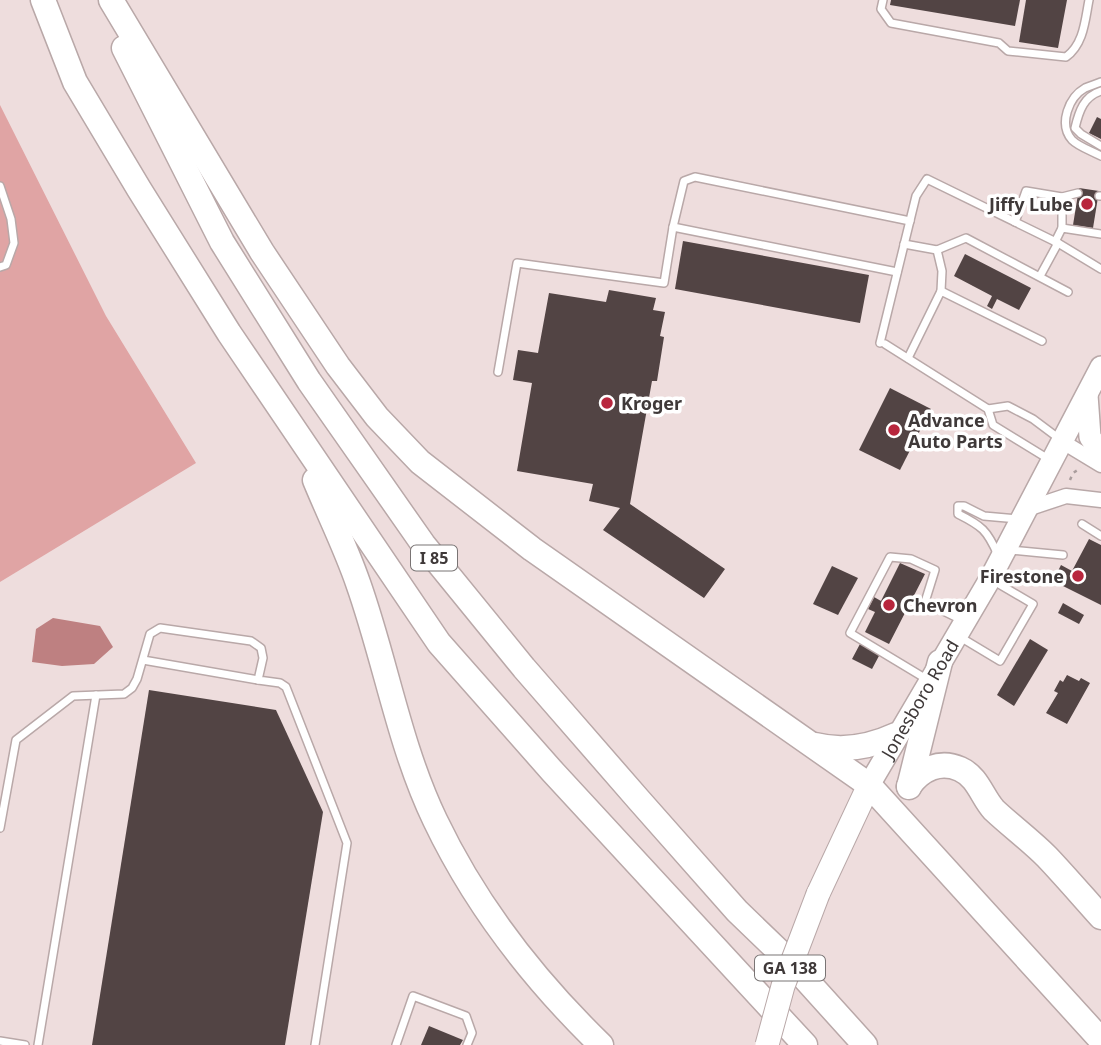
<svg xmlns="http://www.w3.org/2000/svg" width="1101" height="1045" viewBox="0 0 1101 1045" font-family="'Noto Sans',sans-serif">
  <rect width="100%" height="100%" fill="#edd"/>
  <!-- green -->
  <polygon fill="#e0a4a4" points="0,105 106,316 196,463 0,582"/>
  <!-- water -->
  <polygon fill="#be8081" points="53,618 100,626 113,647 94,664 62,666 32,662 36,629"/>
  <!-- building -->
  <g fill="#524444">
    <polygon points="891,0 1020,0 1015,26 890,5"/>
    <polygon points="1026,0 1067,0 1058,48 1019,42"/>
    <polygon points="1097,117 1101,119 1101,139 1089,133"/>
    <polygon points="1079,188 1099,191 1093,228 1073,225"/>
    <polygon points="683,241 869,275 860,323 675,289"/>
    <polygon points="965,254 1031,288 1019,310 997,299 992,309 987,306 992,296 954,276"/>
    <polygon points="609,290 656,298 653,310 665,312 660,336 664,337 657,381 652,381 630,504 725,569 704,598 603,530 620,508 589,501 593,484 517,471 532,383 513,380 518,350 538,353 549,293 606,302"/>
    <polygon points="890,388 931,409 900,470 859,450"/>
    <polygon points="1089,539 1101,545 1101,605 1053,581 1061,565 1072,571"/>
    <polygon points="900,563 925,574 889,644 865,632 875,612 868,609 874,597 881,601"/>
    <polygon points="832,566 858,578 838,615 813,604"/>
    <polygon points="1063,603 1084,615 1079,624 1058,613"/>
    <polygon points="1030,639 1048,650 1014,706 997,695"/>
    <polygon points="860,644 880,654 872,669 852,659"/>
    <polygon points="1067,675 1079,681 1081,678 1090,683 1067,724 1046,713 1058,693 1054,691 1060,680 1063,682"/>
    <polygon points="149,690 276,710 323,812 285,1045 92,1045"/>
    <polygon points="429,1026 463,1040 460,1045 421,1045"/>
  </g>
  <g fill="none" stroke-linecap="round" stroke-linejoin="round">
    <defs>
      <g id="service">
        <path d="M883 0 881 9 891 23 999 43 1008 51 1066 57C1084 44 1085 20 1089 0"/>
        <path d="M1101 82C1096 84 1090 86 1085 88 1069 97 1058 124 1072 140 1079 147 1092 151 1101 156"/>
        <path d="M1101 91C1084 96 1079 111 1075 128L1081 134 1101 146"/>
        <polyline points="0,186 11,219 14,243 6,265 0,267"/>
        <polyline points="1099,196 1101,196"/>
        <polyline points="1062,197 1078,193"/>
        <polyline points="1015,222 1026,191 1062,197 1062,228"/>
        <polyline points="673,227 684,181 695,177 910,221"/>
        <polyline points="1055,242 1062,228 1101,234"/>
        <polyline points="904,244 937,250 966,238 1068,292"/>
        <polyline points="937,250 942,271 941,291"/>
        <polyline points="1040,276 1058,243"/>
        <polyline points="880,343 916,196 927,179 1058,243 1101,269"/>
        <polyline points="885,344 988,409 993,425 1050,460"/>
        <polyline points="908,358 941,291 1042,341"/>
        <polyline points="498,372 517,263 664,283 673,227 897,272"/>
        <polyline points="988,409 1008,406 1033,419 1061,440"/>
        <polyline points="1082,524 1101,536"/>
        <polyline points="1010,550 1063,555"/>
        <path d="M998 555C987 530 982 526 958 514V506H964L984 516 1018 519"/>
        <polyline points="960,637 1000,661 1033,604 992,580"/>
        <polyline points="143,660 258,680"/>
        <polyline points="928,680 850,633 890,557 911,559 935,570 925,602 964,621"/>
        <polyline points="0,828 16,740 73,696 124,694 132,688 137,679 150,634 160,628 251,641 261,648 263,658 258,680 280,683 286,687 347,843 315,1045"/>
        <polyline points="0,1041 25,1045"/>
        <polyline points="38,1045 96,695"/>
        <polyline points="396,1045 413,996 466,1016 472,1033 467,1045"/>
      </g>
      <g id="minor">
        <polyline points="1063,442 1101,465"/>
        <polyline points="1027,509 1066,496 1101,500"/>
      </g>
      <g id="primary">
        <polyline points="1087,395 1090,437 1101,453"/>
        <path id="s1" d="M869 785 990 579 1101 367"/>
      </g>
      <polyline id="trunk" points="818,894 869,785"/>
      <g id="motorway">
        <polyline points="43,0 75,82 139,189 229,333 439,643 552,771 805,1045"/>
        <polyline points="111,0 262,252 338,366 377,417 420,462 532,549 869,785 1101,1040"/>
        <polyline points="124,48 222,242 309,381 423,544 524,668 638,799 737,911 790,962 865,1045"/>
        <path d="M315 480C329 514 346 548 358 583 386 662 399 745 435 820 476 906 533 979 601 1045"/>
        <path d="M815 745C843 752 870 747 896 735"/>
        <path d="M909 786C921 769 940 760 960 769 978 777 982 797 994 810 1011 826 1030 840 1047 857 1065 876 1083 897 1101 917"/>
        <polyline points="909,787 940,662"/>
      </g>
    </defs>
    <!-- service casing -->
    <use href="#service" stroke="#b9a8a8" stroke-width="10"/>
    <!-- minor casing -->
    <use href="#minor" stroke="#b9a8a8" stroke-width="17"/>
    <!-- primary casing -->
    <use href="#primary" stroke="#b9a8a8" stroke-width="24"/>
    <!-- trunk casing -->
    <use href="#trunk" stroke="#b9a8a8" stroke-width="25"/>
    <!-- motorway casing -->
    <use href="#motorway" stroke="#b9a8a8" stroke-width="27"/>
    <!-- path -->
    <polyline stroke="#aa9d9d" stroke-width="2.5" stroke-dasharray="3.5 5" stroke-linecap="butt" points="1070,480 1073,473 1081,468"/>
    <!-- service -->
    <use href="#service" stroke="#fff" stroke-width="7"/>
    <!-- minor -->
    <use href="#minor" stroke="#fff" stroke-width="14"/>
    <!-- primary -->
    <use href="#primary" stroke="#fff" stroke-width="21"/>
    <!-- trunk -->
    <use href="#trunk" stroke="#fff" stroke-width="23"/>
    <!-- motorway -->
    <use href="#motorway" stroke="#fff" stroke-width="24"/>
    <defs>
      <polyline id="trunk-bridge" points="767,1045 783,986 818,894"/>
    </defs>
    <!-- trunk-bridge casing -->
    <use href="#trunk-bridge" stroke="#b9a8a8" stroke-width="25" stroke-linecap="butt"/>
    <!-- trunk-bridge -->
    <use href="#trunk-bridge" stroke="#fff" stroke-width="23"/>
  </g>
  <!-- markers -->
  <g fill="#b8263d" stroke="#fff" stroke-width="2.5">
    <circle cx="1087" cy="204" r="7"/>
    <circle cx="607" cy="403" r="7"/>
    <circle cx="894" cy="430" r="7"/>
    <circle cx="1078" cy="576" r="7"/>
    <circle cx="889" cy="605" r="7"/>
  </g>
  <g text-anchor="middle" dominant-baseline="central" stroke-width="7" stroke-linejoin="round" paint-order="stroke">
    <!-- shield labels -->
    <g fill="#fff" stroke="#797474" stroke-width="2">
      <rect x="411" y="545.5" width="46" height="25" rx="5"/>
      <rect x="755" y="955.5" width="70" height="25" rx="5"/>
    </g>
    <g font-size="16" font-weight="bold" fill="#3f3939">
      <text x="434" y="558">I 85</text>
      <text x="790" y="968">GA 138</text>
    </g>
    <!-- poi labels -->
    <g font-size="18" font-weight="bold" fill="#3f3939" stroke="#fff" text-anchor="start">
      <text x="1073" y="204" text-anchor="end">Jiffy Lube</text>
      <text x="621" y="403">Kroger</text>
      <text x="908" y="420">Advance<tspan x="908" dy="21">Auto Parts</tspan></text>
      <text x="1064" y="576" text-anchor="end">Firestone</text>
      <text x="903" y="605">Chevron</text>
    </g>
    <!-- street labels -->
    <g font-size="18" fill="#3f3939" stroke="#fff">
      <text stroke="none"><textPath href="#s1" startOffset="100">Jonesboro Road</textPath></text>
    </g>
  </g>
</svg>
